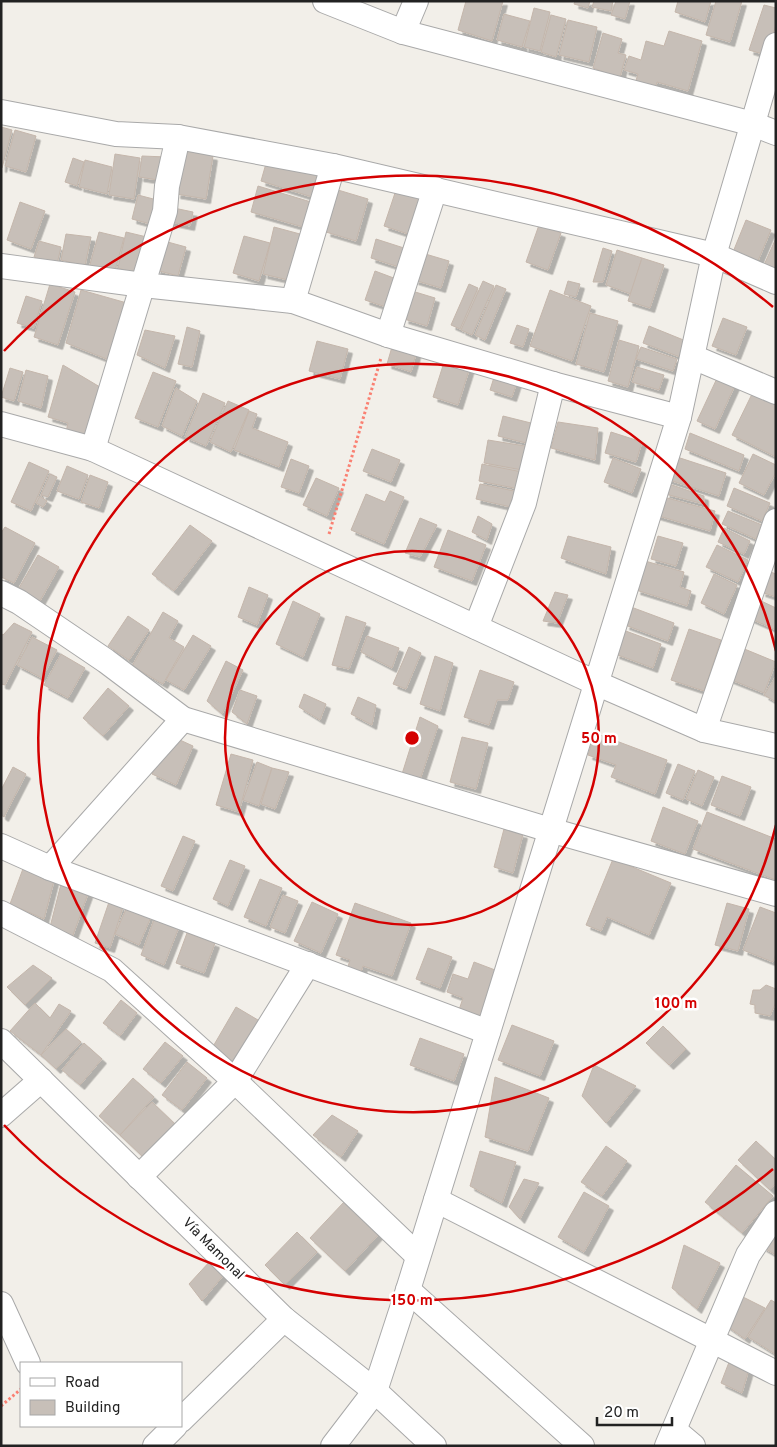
<svg xmlns="http://www.w3.org/2000/svg" width="777" height="1447" viewBox="0 0 777 1447" font-family="Overpass,sans-serif">
  <defs>
    <filter id="shadow"><feDropShadow dx="4.5" dy="4.5" stdDeviation="0" flood-color="#0004"/></filter>
  </defs>
  <rect width="100%" height="100%" fill="#f2efe9"/>
  <!-- building -->
  <g fill="#c7bfb8" stroke="#c4b6ab" filter="url(#shadow)">
    <polygon points="466,1 503,1 492,41 458,30"/>
    <polygon points="575,1 590,1 588,8 574,4"/>
    <polygon points="594,1 613,1 611,11 592,7"/>
    <polygon points="616,1 630,1 625,19 611,15"/>
    <polygon points="678,1 711,1 705,22 675,12"/>
    <polygon points="716,1 742,1 730,42 706,35"/>
    <polygon points="764,5 776,8 776,25 766,55 749,50"/>
    <polygon points="534,8 550,12 540,51 524,47"/>
    <polygon points="504,14 530,21 522,47 497,40"/>
    <polygon points="551,15 566,19 556,57 541,52"/>
    <polygon points="568,20 597,27 589,62 559,55"/>
    <polygon points="669,31 702,41 688,91 657,82 654,93 634,87 638,74 624,70 629,56 641,60 646,41 664,46"/>
    <polygon points="603,33 622,39 618,53 626,55 619,81 603,77 604,72 593,68"/>
    <polygon points="1,127 12,130 2,168 1,168"/>
    <polygon points="15,130 36,136 26,172 5,166"/>
    <polygon points="184,150 213,156 206,199 176,194"/>
    <polygon points="115,154 140,158 134,199 109,195"/>
    <polygon points="142,156 167,157 164,181 139,177"/>
    <polygon points="73,158 84,162 77,186 65,182"/>
    <polygon points="85,160 112,167 107,194 79,187"/>
    <polygon points="267,160 318,176 312,197 261,181"/>
    <polygon points="258,186 311,202 303,227 251,212"/>
    <polygon points="397,187 424,196 411,235 384,226"/>
    <polygon points="338,190 368,199 356,241 326,232"/>
    <polygon points="138,195 161,201 154,225 132,219"/>
    <polygon points="20,202 45,211 31,249 7,240"/>
    <polygon points="169,207 193,212 190,226 166,221"/>
    <polygon points="746,220 771,230 755,268 731,257"/>
    <polygon points="539,225 561,233 548,270 526,262"/>
    <polygon points="274,227 300,234 288,280 263,274"/>
    <polygon points="99,232 124,238 114,274 89,268"/>
    <polygon points="126,232 151,238 139,274 118,268"/>
    <polygon points="66,234 91,237 85,266 61,260"/>
    <polygon points="244,236 270,243 259,281 233,273"/>
    <polygon points="776,238 776,270 764,265"/>
    <polygon points="376,239 407,249 402,268 371,258"/>
    <polygon points="39,241 61,247 57,264 34,257"/>
    <polygon points="164,241 186,247 178,276 156,270"/>
    <polygon points="603,248 612,251 603,282 593,282"/>
    <polygon points="617,250 642,258 631,294 606,285"/>
    <polygon points="422,253 449,261 441,288 414,280"/>
    <polygon points="642,258 664,265 650,308 628,301"/>
    <polygon points="375,271 399,280 389,308 365,300"/>
    <polygon points="483,281 494,286 472,335 461,330"/>
    <polygon points="568,281 580,284 576,297 564,294"/>
    <polygon points="50,284 75,292 58,345 34,337"/>
    <polygon points="469,284 478,288 460,329 451,325"/>
    <polygon points="496,285 506,289 485,340 475,335"/>
    <polygon points="81,290 134,305 114,362 66,343"/>
    <polygon points="550,290 591,306 572,361 530,346"/>
    <polygon points="412,291 435,298 427,326 404,319"/>
    <polygon points="26,296 42,301 34,328 17,323"/>
    <polygon points="590,313 618,321 604,372 576,364"/>
    <polygon points="723,318 747,327 736,355 712,346"/>
    <polygon points="517,325 529,329 523,347 510,343"/>
    <polygon points="649,326 686,341 680,357 643,343"/>
    <polygon points="187,327 200,331 192,367 178,364"/>
    <polygon points="145,330 175,336 165,368 137,355"/>
    <polygon points="394,340 418,347 411,372 387,364"/>
    <polygon points="619,340 639,346 628,387 608,381"/>
    <polygon points="317,341 348,349 340,379 309,371"/>
    <polygon points="641,347 677,359 673,371 636,359"/>
    <polygon points="446,356 471,364 458,405 433,397"/>
    <polygon points="63,365 105,390 91,440 66,432 68,423 48,417"/>
    <polygon points="637,367 664,375 659,390 632,382"/>
    <polygon points="10,368 23,372 14,401 1,397"/>
    <polygon points="26,370 48,376 41,408 18,401"/>
    <polygon points="496,371 518,379 512,397 490,390"/>
    <polygon points="153,372 176,381 158,427 135,418"/>
    <polygon points="719,374 736,383 715,429 697,421"/>
    <polygon points="176,388 197,401 182,436 162,426"/>
    <polygon points="203,393 225,403 206,446 185,437"/>
    <polygon points="752,394 776,405 776,457 732,435"/>
    <polygon points="228,401 249,410 231,452 210,442"/>
    <polygon points="249,411 257,414 252,428 288,442 279,467 234,450"/>
    <polygon points="503,416 531,423 526,443 498,436"/>
    <polygon points="558,422 598,428 595,460 551,448"/>
    <polygon points="611,432 642,442 636,462 605,453"/>
    <polygon points="690,433 744,455 739,471 685,449"/>
    <polygon points="488,440 525,446 522,470 484,463"/>
    <polygon points="372,449 400,460 391,482 363,471"/>
    <polygon points="753,454 776,465 776,472 764,495 739,483"/>
    <polygon points="674,456 726,473 719,496 666,479"/>
    <polygon points="613,458 641,469 632,493 604,482"/>
    <polygon points="291,459 309,466 299,493 281,487"/>
    <polygon points="29,462 49,471 31,511 11,502"/>
    <polygon points="482,464 522,472 519,489 479,481"/>
    <polygon points="67,466 88,475 79,499 57,491"/>
    <polygon points="50,474 57,477 48,497 41,495"/>
    <polygon points="90,475 108,482 99,508 81,502"/>
    <polygon points="316,478 339,488 327,516 303,505"/>
    <polygon points="480,484 519,492 515,508 476,499"/>
    <polygon points="669,484 704,496 704,504 665,494"/>
    <polygon points="734,488 770,503 762,521 727,506"/>
    <polygon points="390,491 404,497 384,544 351,530 366,494 385,502"/>
    <polygon points="40,496 47,501 43,507 36,503"/>
    <polygon points="660,496 715,511 710,531 655,515"/>
    <polygon points="728,511 762,525 756,539 722,524"/>
    <polygon points="478,516 492,524 487,540 472,532"/>
    <polygon points="420,518 437,525 420,557 405,553"/>
    <polygon points="190,525 212,541 174,591 152,574"/>
    <polygon points="5,527 35,543 14,583 1,577 1,533"/>
    <polygon points="724,528 750,541 744,554 718,542"/>
    <polygon points="448,530 486,545 472,581 434,567"/>
    <polygon points="568,536 611,547 606,574 561,558"/>
    <polygon points="658,536 683,543 676,566 651,559"/>
    <polygon points="717,545 748,560 738,582 706,567"/>
    <polygon points="38,555 59,567 40,601 19,588"/>
    <polygon points="645,561 684,572 680,587 691,591 687,606 636,590"/>
    <polygon points="768,571 776,574 776,597 761,592"/>
    <polygon points="714,574 737,585 724,614 701,603"/>
    <polygon points="249,587 268,595 257,625 238,617"/>
    <polygon points="555,592 568,595 557,623 543,621"/>
    <polygon points="757,599 776,608 776,630 749,618"/>
    <polygon points="293,601 320,614 303,657 276,644"/>
    <polygon points="631,607 674,623 668,641 625,625"/>
    <polygon points="163,612 178,621 169,638 184,647 163,684 132,666"/>
    <polygon points="128,616 149,630 129,660 108,646"/>
    <polygon points="346,616 366,623 349,669 332,665"/>
    <polygon points="14,623 32,632 5,685 1,684 1,634 3,635"/>
    <polygon points="689,629 721,640 704,691 671,680"/>
    <polygon points="623,630 661,644 653,668 615,654"/>
    <polygon points="193,635 211,646 184,690 166,680"/>
    <polygon points="367,636 399,648 392,668 361,652"/>
    <polygon points="32,637 57,650 42,678 17,665"/>
    <polygon points="409,647 421,653 406,689 393,684"/>
    <polygon points="742,648 776,662 764,693 729,679"/>
    <polygon points="61,654 85,668 68,698 44,685"/>
    <polygon points="435,656 453,663 440,711 420,704"/>
    <polygon points="226,661 243,670 222,714 207,701"/>
    <polygon points="480,670 514,682 508,700 497,700 489,725 464,717"/>
    <polygon points="776,676 776,702 764,695"/>
    <polygon points="108,688 129,706 103,736 83,718"/>
    <polygon points="240,690 257,696 247,724 232,712"/>
    <polygon points="304,694 326,704 320,720 299,707"/>
    <polygon points="358,697 376,705 372,725 351,714"/>
    <polygon points="420,717 438,726 418,786 402,774"/>
    <polygon points="595,733 667,760 655,794 611,777 616,765 588,755"/>
    <polygon points="169,735 193,746 176,785 152,774"/>
    <polygon points="462,737 488,743 476,789 450,782"/>
    <polygon points="231,754 253,760 239,812 216,805"/>
    <polygon points="257,762 272,768 259,806 243,800"/>
    <polygon points="678,764 695,771 683,800 666,793"/>
    <polygon points="13,767 26,774 4,817 1,815 1,790"/>
    <polygon points="272,768 289,772 275,809 261,804"/>
    <polygon points="698,770 714,777 702,806 686,799"/>
    <polygon points="722,776 751,787 740,816 711,805"/>
    <polygon points="663,807 698,821 685,854 651,841"/>
    <polygon points="707,812 776,839 776,880 693,849"/>
    <polygon points="504,829 523,834 513,873 494,867"/>
    <polygon points="183,836 195,841 173,891 161,886"/>
    <polygon points="613,859 671,883 649,935 607,917 601,931 586,925"/>
    <polygon points="230,860 245,866 228,906 213,899"/>
    <polygon points="24,866 55,877 44,919 10,904"/>
    <polygon points="260,879 282,888 266,926 244,917"/>
    <polygon points="62,880 89,891 72,938 49,931"/>
    <polygon points="283,895 298,901 285,933 270,927"/>
    <polygon points="109,902 123,907 110,948 95,943"/>
    <polygon points="312,902 338,914 321,953 294,941"/>
    <polygon points="355,903 411,923 392,976 363,966 360,975 347,970 350,960 336,955"/>
    <polygon points="727,903 749,909 738,951 715,945"/>
    <polygon points="127,907 151,917 139,945 115,934"/>
    <polygon points="760,907 776,913 776,954 773,962 743,950"/>
    <polygon points="155,917 179,927 164,965 141,955"/>
    <polygon points="187,933 215,943 204,973 176,963"/>
    <polygon points="428,948 452,957 440,988 416,979"/>
    <polygon points="474,962 503,973 486,1020 459,1010 463,998 447,992 453,974 468,979"/>
    <polygon points="33,965 52,978 25,1005 7,987"/>
    <polygon points="766,985 776,989 776,1002 770,1016 755,1013 755,1005 750,1004 753,990 760,990"/>
    <polygon points="121,1000 137,1013 120,1036 103,1023"/>
    <polygon points="35,1003 50,1018 59,1004 71,1011 41,1055 10,1031"/>
    <polygon points="236,1007 263,1023 237,1066 211,1050"/>
    <polygon points="512,1025 554,1041 540,1076 498,1060"/>
    <polygon points="663,1026 686,1049 669,1065 646,1043"/>
    <polygon points="66,1029 81,1042 56,1069 41,1055"/>
    <polygon points="420,1038 464,1054 454,1081 410,1065"/>
    <polygon points="165,1042 183,1056 161,1083 143,1069"/>
    <polygon points="84,1043 102,1059 80,1085 62,1070"/>
    <polygon points="187,1062 207,1078 182,1110 162,1095"/>
    <polygon points="594,1065 636,1086 606,1123 582,1096"/>
    <polygon points="495,1077 549,1098 528,1151 485,1137"/>
    <polygon points="133,1078 154,1097 120,1135 99,1116"/>
    <polygon points="152,1102 176,1125 144,1158 120,1135"/>
    <polygon points="332,1115 358,1131 341,1157 313,1135"/>
    <polygon points="756,1141 776,1160 776,1183 770,1190 738,1160"/>
    <polygon points="606,1146 627,1161 602,1196 581,1182"/>
    <polygon points="480,1151 516,1162 502,1203 470,1186"/>
    <polygon points="736,1165 773,1196 742,1233 705,1202"/>
    <polygon points="524,1179 539,1183 520,1219 509,1207"/>
    <polygon points="584,1192 609,1206 584,1252 558,1237"/>
    <polygon points="344,1202 379,1234 345,1271 310,1238"/>
    <polygon points="776,1229 776,1255 762,1247"/>
    <polygon points="297,1232 317,1252 285,1285 265,1265"/>
    <polygon points="684,1245 720,1263 697,1309 672,1288"/>
    <polygon points="212,1259 227,1271 202,1301 189,1284"/>
    <polygon points="743,1297 765,1308 745,1339 724,1324"/>
    <polygon points="771,1300 776,1303 775,1354 748,1337"/>
    <polygon points="731,1357 749,1369 742,1393 721,1383"/>
  </g>
  <g fill="none" stroke-linecap="round" stroke-linejoin="round">
    <defs>
      <g id="street">
        <polyline points="325,1 403,32 753,124 776,133"/>
        <polyline points="403,32 416,1"/>
        <polyline points="1,112 116,134 178,137 333,166 714,255 776,282"/>
        <polyline points="1,266 143,285 293,301 388,335 553,384 679,417"/>
        <polyline points="293,301 333,166"/>
        <polyline points="388,335 435,189"/>
        <polyline points="693,357 776,392"/>
        <polyline points="1,424 93,449 596,683 704,730 776,746"/>
        <polyline points="93,449 165,211 167,186 178,137"/>
        <polyline points="1,593 19,602 106,661 183,719 550,830 776,894"/>
        <polyline points="476,627 524,503 553,384"/>
        <polyline points="704,730 776,521"/>
        <polyline points="1,846 50,868 488,1032"/>
        <polyline points="50,868 183,719"/>
        <polyline points="1,913 112,970 235,1081 418,1256"/>
        <polyline points="1,1041 284,1319 375,1391 434,1446"/>
        <polyline points="1,1115 41,1080"/>
        <polyline points="139,1177 235,1081 308,964"/>
        <polyline points="436,1200 776,1373"/>
        <polyline points="408,1290 582,1446"/>
        <polyline points="1,1304 28,1363"/>
        <polyline points="181,1420 284,1319"/>
        <polyline points="674,1430 693,1446"/>
        <polyline points="155,1446 175,1426"/>
        <polyline points="333,1446 375,1391 408,1290 679,417 714,255 776,45"/>
        <polyline points="667,1446 748,1255 776,1213"/>
      </g>
    </defs>
    <!-- street casing -->
    <use href="#street" stroke="#a9a9a9" stroke-width="26"/>
    <!-- path -->
    <g stroke="#fa8072" stroke-width="3" stroke-dasharray="2.5 2.5" stroke-linecap="butt">
      <polyline points="329,534 381,358"/>
      <polyline points="1,1406 21,1389"/>
    </g>
    <!-- street -->
    <use href="#street" stroke="#fff" stroke-width="24"/>
  </g>
  <!-- distance rings -->
  <g fill="none" stroke="#d40000" stroke-width="2.5">
    <circle cx="412" cy="738" r="187"/>
    <path d="M776 825A374 374 0 1 1 776 651"/>
    <path d="M773 1169A562 562 0 0 1 4 1125M4 351A562 562 0 0 1 773 307"/>
  </g>
  <g text-anchor="middle" dominant-baseline="central" stroke-width="5" stroke-linejoin="round" paint-order="stroke">
    <!-- street labels -->
    <g font-size="14" fill="#222" stroke="#fff">
      <text transform="translate(213 1249) rotate(45)">Vía Mamonal</text>
    </g>
  </g>
  <circle cx="412" cy="738" r="8" fill="#d40000" stroke="#fff" stroke-width="2.5"/>
  <g font-size="15" text-anchor="middle" font-weight="bold" fill="#d40000" stroke="#fff" stroke-width="5" stroke-linejoin="round" paint-order="stroke">
    <text x="599" y="743">50 m</text>
    <text x="676" y="1008">100 m</text>
    <text x="412" y="1305">150 m</text>
  </g>
  <!-- border -->
  <rect width="777" height="1447" fill="none" stroke="#222222" stroke-width="5"/>
  <!-- legend -->
  <rect x="20" y="1362" width="162" height="65" fill="#ffffff" stroke="#a7a7a7"/>
  <rect x="30" y="1378" width="25" height="8" fill="#ffffff" stroke="#a7a7a7"/>
  <text x="65" y="1387" font-size="15" fill="#222222">Road</text>
  <rect x="30" y="1400" width="25" height="15" fill="#c7bfb8" stroke="#a7a7a7"/>
  <text x="65" y="1412" font-size="15" fill="#222222">Building</text>
  <!-- scale -->
  <path d="M597 1417v8h75v-8" fill="none" stroke="#222222" stroke-width="2.5"/>
  <text x="604" y="1417" font-size="15" fill="#222222" stroke="#ffffff" stroke-width="4" paint-order="stroke">20 m</text>
</svg>
